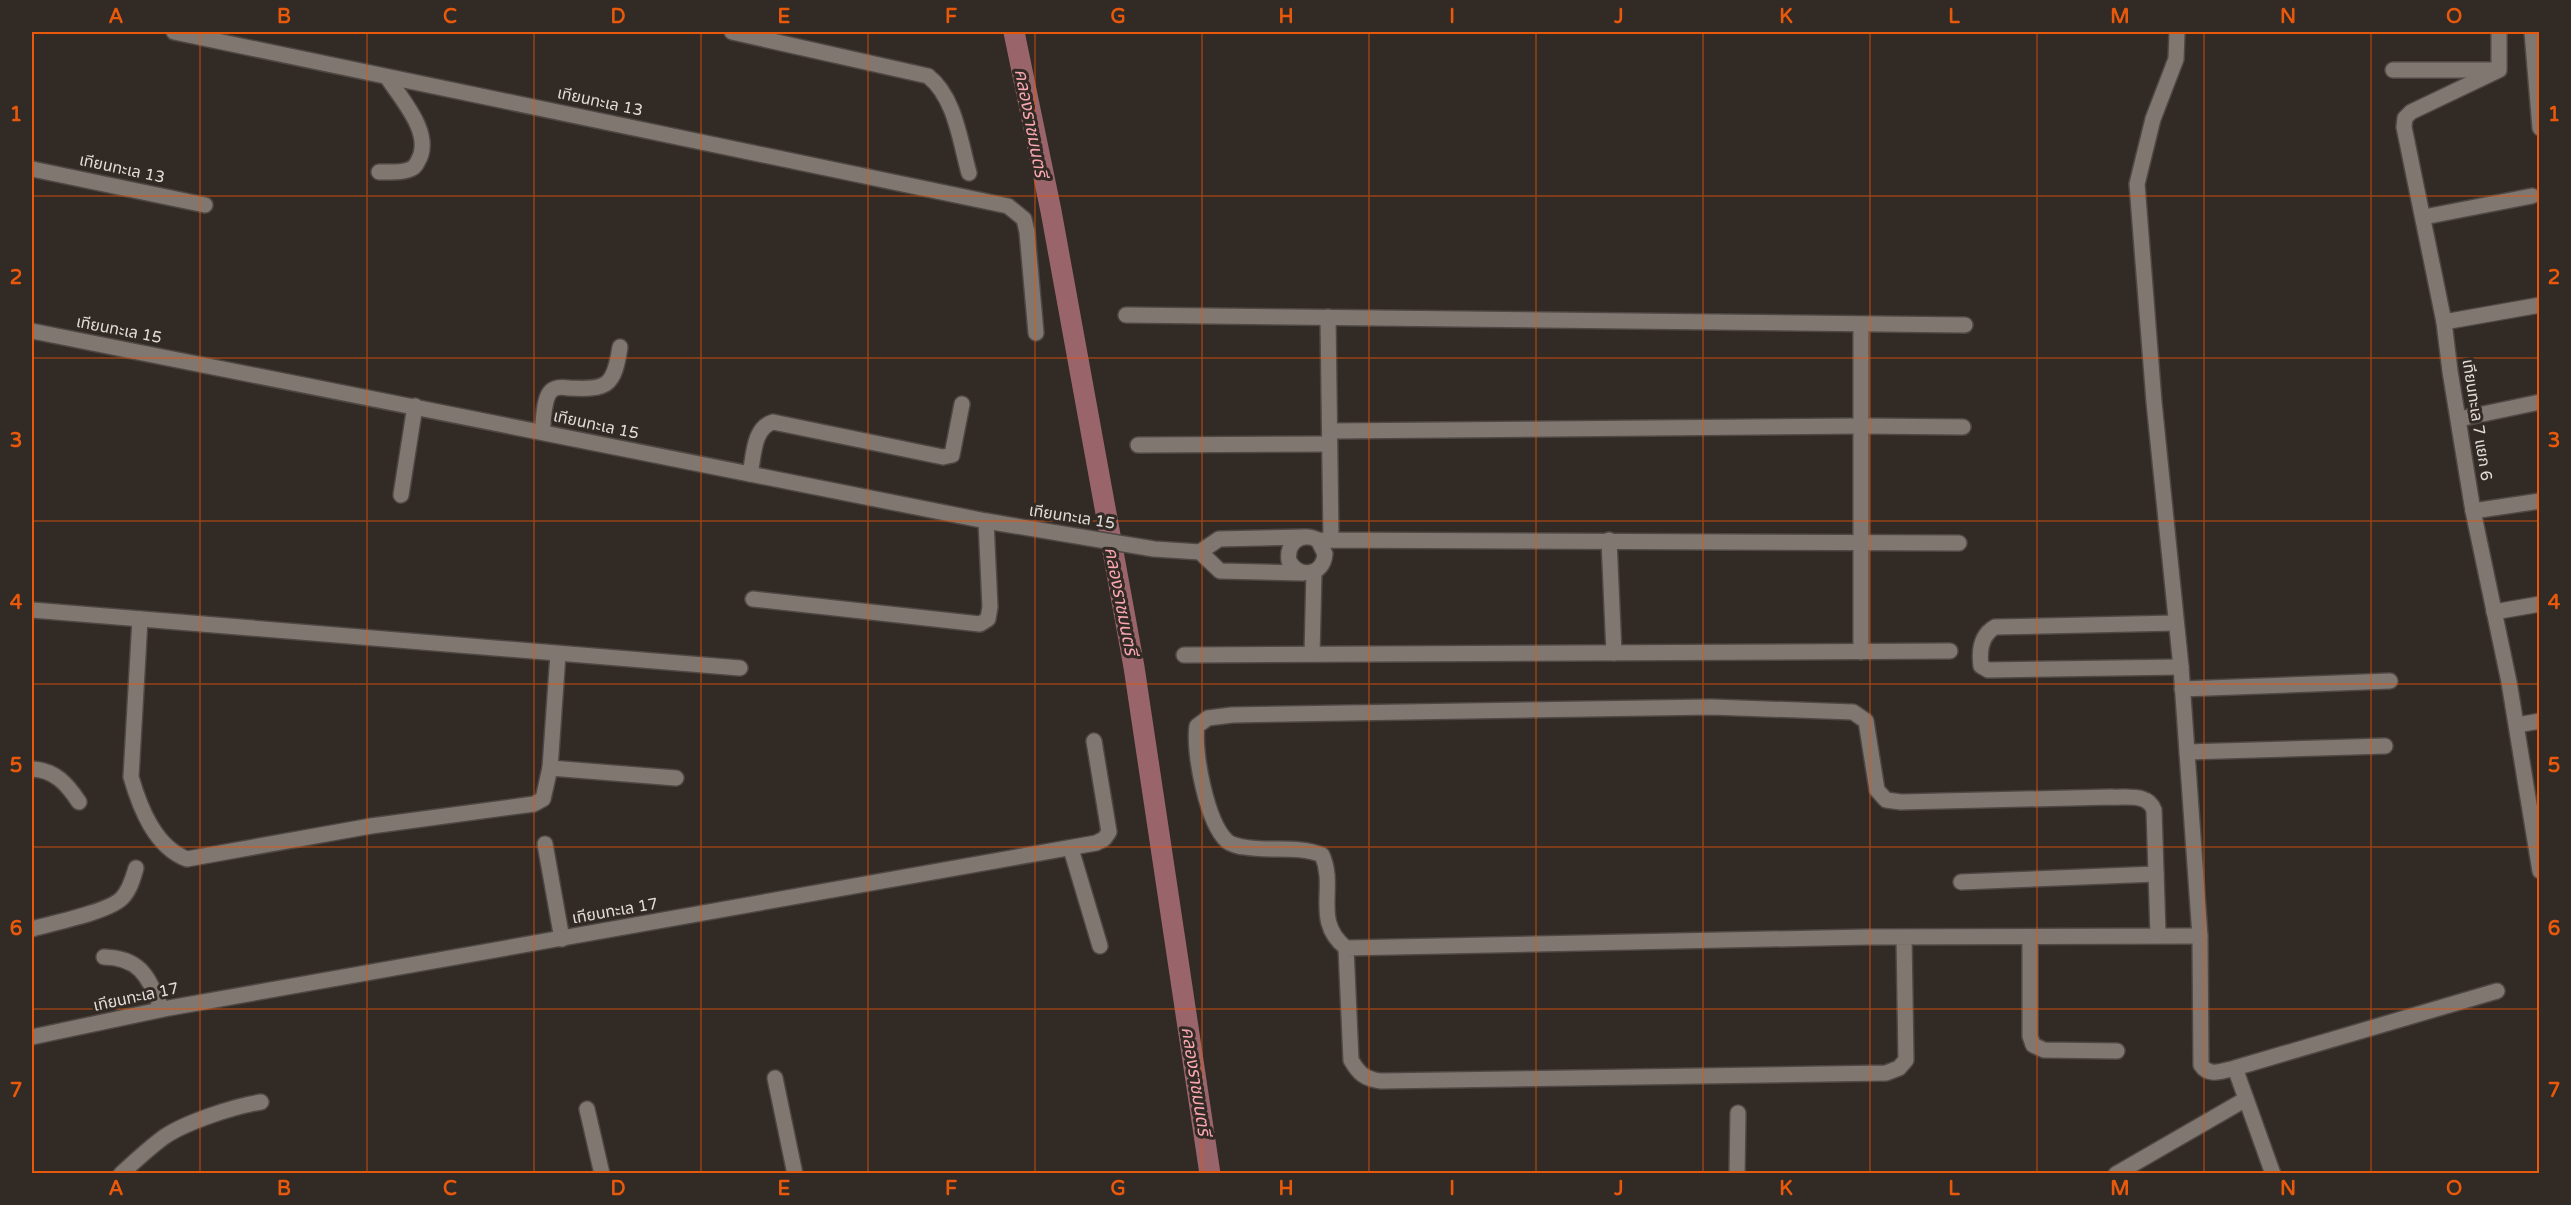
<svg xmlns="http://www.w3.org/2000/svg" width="2571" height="1205" viewBox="0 0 2571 1205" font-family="'Varela Round','Noto Sans Thai',sans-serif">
  <rect width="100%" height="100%" fill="#322a25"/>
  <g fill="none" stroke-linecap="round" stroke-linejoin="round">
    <!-- canal -->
    <polyline stroke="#9a646b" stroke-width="21" points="1014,32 1051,211 1134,667 1210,1174"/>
    <defs>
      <g id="minor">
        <polyline points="174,32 1008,206 1024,219 1027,232 1036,333"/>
        <path d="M732 32 928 76C955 97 960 141 969 173"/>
        <path d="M2177 32 2176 59 2153 119 2137 184 2154 402 2181 667 2200 936 2201 1065C2209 1077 2222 1071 2235 1068L2497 991"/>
        <polyline points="2499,32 2499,70 2411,112 2405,118 2404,127 2444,322 2450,371 2473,511 2509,682 2540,871"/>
        <polyline points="2532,32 2540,128"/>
        <polyline points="2393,70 2495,70"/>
        <polyline points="32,169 205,205"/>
        <path d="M379 172C389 172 399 173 408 170 412 169 416 166 418 161 434 134 401 99 387 77"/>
        <polyline points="2424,217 2532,196"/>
        <polyline points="1126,315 1965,325"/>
        <polyline points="1328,317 1331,539"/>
        <polyline points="2444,322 2540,305"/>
        <polyline points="1861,324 1861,652"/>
        <polyline points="32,331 986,521 1154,549 1200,552 1219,539 1304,537"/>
        <polyline points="2459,419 2540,402"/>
        <polyline points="1331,431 1861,426 1963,427"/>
        <path d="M542 432C544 421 543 399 551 391 555 387 563 387 569 388 608 390 614 386 620 347"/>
        <polyline points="1138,445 1329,444"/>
        <path d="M750 474C754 456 753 428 773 422L943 457 952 455 962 404"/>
        <polyline points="401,495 415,406"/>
        <polyline points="2473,511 2540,501"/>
        <path d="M1318 540 1325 554C1323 576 1299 579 1289 561 1286 543 1301 531 1318 540L1959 543"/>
        <polyline points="1609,540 1614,653"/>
        <polyline points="1200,552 1220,571 1303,573"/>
        <polyline points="753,599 980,624 988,619 990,607 986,521"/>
        <polyline points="32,610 740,668"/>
        <polyline points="2494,612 2540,604"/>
        <path d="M140 619 131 777C140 808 155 847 187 859L371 826 534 804 543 799 550 768 558 654"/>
        <path d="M2176 623 1995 627C1981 635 1979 651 1981 666L1988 670 2181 667"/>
        <polyline points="1312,654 1314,572"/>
        <polyline points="1184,655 1950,651"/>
        <polyline points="2182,689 2390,681"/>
        <polyline points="2517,725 2540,721"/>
        <polyline points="2187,752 2385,746"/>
        <polyline points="550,768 676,778"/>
        <path d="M32 769C55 770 67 784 79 802"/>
        <polyline points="545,844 562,939"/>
        <polyline points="1071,849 1100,946"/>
        <polyline points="1961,882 2156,874"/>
        <path d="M32 929C52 923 109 912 122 898 130 890 133 878 136 868"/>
        <path d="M1904 937 1906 1060 1899 1068 1886 1073 1381 1081C1365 1079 1359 1074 1351 1060L1346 948 1867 937 2200 936"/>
        <polyline points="2030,938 2030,1036 2033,1045 2044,1050 2117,1051"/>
        <path d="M1346 948C1312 921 1337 888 1322 855 1298 845 1270 852 1244 847 1240 847 1230 844 1227 841 1207 823 1193 752 1197 726L1208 718 1232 715 1711 707 1853 712 1866 721 1877 790 1886 800 1901 802 2111 797C2127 798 2148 793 2154 810L2158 934"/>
        <path d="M104 957C142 958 148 978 162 1009"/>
        <polyline points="32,1037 169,1008 1096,843 1104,839 1109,832 1094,741"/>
        <polyline points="2235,1068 2273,1174"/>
        <polyline points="775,1078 795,1174"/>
        <polyline points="587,1109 602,1174"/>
        <path d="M121 1174C135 1161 149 1148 164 1137 186 1122 235 1106 261 1102"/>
        <polyline points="1737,1174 1738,1113"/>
        <polyline points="2116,1174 2246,1099"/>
      </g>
    </defs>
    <!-- minor casing -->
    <use href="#minor" stroke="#4e4743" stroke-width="18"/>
    <!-- minor -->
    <use href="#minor" stroke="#817771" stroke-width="15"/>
  </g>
  <!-- grid -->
  <path fill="none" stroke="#e8590c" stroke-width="1.5" stroke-opacity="0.55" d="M200 32V1174M367 32V1174M534 32V1174M701 32V1174M868 32V1174M1035 32V1174M1202 32V1174M1369 32V1174M1536 32V1174M1703 32V1174M1870 32V1174M2037 32V1174M2204 32V1174M2371 32V1174M32 196H2540M32 358H2540M32 521H2540M32 684H2540M32 847H2540M32 1009H2540"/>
  <g text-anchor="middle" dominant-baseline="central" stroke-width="6" stroke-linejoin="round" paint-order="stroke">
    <!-- street labels -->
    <g font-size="16" fill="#e2dcd9" stroke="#322a25">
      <text transform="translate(600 102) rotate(12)">เทียนทะเล 13</text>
      <text transform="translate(122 169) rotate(12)">เทียนทะเล 13</text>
      <text transform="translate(119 330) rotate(11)">เทียนทะเล 15</text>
      <text transform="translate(2477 420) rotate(81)">เทียนทะเล 7 แยก 6</text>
      <text transform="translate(596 425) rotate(12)">เทียนทะเล 15</text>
      <text transform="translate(1072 517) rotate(9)">เทียนทะเล 15</text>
      <text transform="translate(615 911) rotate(-10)">เทียนทะเล 17</text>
      <text transform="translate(136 997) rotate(-12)">เทียนทะเล 17</text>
    </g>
    <!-- water labels -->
    <g font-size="18" font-style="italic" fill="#fba7b1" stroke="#322a25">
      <text transform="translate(1031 123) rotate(79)">คลองราชมนตรี</text>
      <text transform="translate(1121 601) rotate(79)">คลองราชมนตรี</text>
      <text transform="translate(1196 1081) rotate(81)">คลองราชมนตรี</text>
    </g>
  </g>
  <!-- border -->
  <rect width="2571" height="1205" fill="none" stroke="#322a25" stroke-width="66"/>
  <rect x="33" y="33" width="2505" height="1139" fill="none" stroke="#e8590c" stroke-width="2"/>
  <g font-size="20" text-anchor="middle" font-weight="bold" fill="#e8590c">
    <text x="116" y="23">A</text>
    <text x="284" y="23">B</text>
    <text x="450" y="23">C</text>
    <text x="618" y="23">D</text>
    <text x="784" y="23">E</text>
    <text x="951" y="23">F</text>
    <text x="1118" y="23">G</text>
    <text x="1286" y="23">H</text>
    <text x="1452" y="23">I</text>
    <text x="1619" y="23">J</text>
    <text x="1786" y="23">K</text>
    <text x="1954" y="23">L</text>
    <text x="2120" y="23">M</text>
    <text x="2288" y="23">N</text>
    <text x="2454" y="23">O</text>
    <text x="16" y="121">1</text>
    <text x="2554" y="121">1</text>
    <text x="16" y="284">2</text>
    <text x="2554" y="284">2</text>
    <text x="16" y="447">3</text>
    <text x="2554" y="447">3</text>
    <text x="16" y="609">4</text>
    <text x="2554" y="609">4</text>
    <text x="16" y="772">5</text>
    <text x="2554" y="772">5</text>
    <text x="16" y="935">6</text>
    <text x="2554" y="935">6</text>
    <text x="16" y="1097">7</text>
    <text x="2554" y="1097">7</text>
    <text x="116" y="1195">A</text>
    <text x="284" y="1195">B</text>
    <text x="450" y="1195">C</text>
    <text x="618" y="1195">D</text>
    <text x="784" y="1195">E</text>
    <text x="951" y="1195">F</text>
    <text x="1118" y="1195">G</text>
    <text x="1286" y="1195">H</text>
    <text x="1452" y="1195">I</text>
    <text x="1619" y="1195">J</text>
    <text x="1786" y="1195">K</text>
    <text x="1954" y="1195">L</text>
    <text x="2120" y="1195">M</text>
    <text x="2288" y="1195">N</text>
    <text x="2454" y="1195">O</text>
  </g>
</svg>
